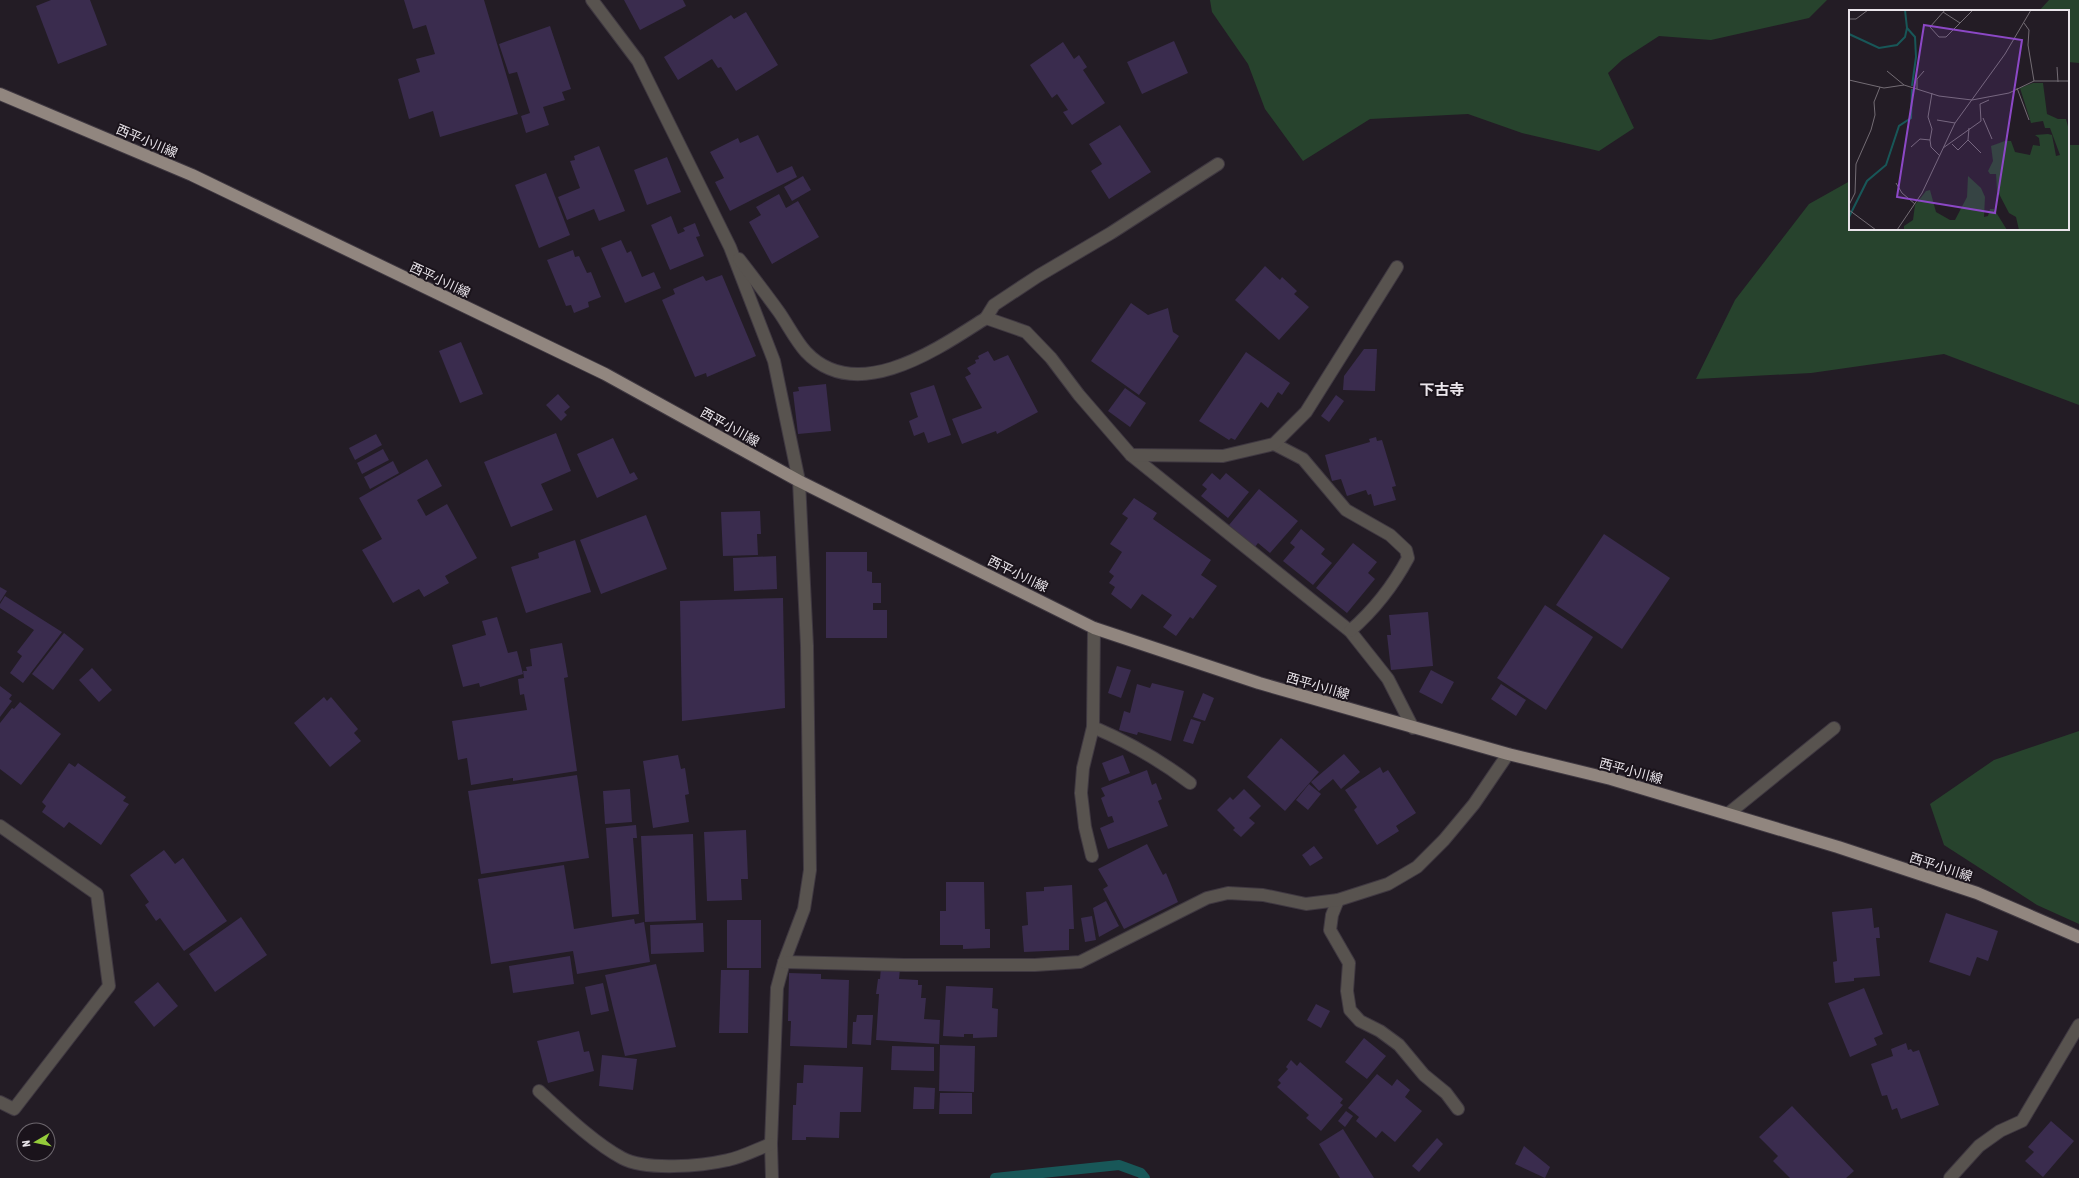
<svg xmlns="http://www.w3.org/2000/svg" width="2079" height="1178" viewBox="0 0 2079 1178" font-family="'Asap Condensed','Noto Sans JP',sans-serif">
  <rect width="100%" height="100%" fill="#231c25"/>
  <!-- green -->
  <g fill="#27432d">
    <polygon points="1210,0 1827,0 1809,18 1711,40 1659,36 1622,60 1608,73 1634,128 1599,151 1522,133 1468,114 1370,119 1303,161 1265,109 1248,64 1212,12"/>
    <polygon points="2049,0 2079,0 2079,63 2068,62 2068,11 2039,11"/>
    <polygon points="2068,145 2079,145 2079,405 1944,354 1811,373 1696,379 1735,300 1809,204 1850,181 1850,229 2068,229"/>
    <polygon points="2079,731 2079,924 2037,905 1944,845 1930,804 1994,760"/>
  </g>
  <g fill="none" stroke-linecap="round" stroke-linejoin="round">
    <!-- stream -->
    <polyline stroke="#185758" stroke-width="10" points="995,1178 1119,1165 1141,1173 1145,1178"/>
  </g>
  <!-- building -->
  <g fill="#3a2c4e">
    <polygon points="51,0 90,0 107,45 58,64 36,6"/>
    <polygon points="404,0 484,0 518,114 440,137 433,111 409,119 398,79 420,72 416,59 435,54 426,25 413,29"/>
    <polygon points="624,0 683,0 686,6 640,30"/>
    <polygon points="746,12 778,65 736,91 721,67 718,68 712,59 678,80 664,57 731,15 734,19"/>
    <polygon points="550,26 571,89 562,92 565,100 543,107 549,125 526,133 521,116 530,113 517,72 509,74 499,44"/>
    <polygon points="1174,41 1188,73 1142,94 1127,62"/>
    <polygon points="1063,42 1074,59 1079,55 1087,67 1083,70 1105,103 1072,125 1063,112 1068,110 1057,94 1052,98 1030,65"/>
    <polygon points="1120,125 1151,172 1109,199 1091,171 1102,164 1089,144"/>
    <polygon points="758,135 777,173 792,166 797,177 730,211 715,182 724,178 710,152 738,138 740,143"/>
    <polygon points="599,146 625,211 599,221 594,209 567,220 558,197 580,188 570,161 575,160 574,156"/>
    <polygon points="667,157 681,192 647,205 634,170"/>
    <polygon points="546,173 570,235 539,248 515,185"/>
    <polygon points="803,176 811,190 792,201 784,187"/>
    <polygon points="779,194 786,208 798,201 819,237 772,264 749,222 761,215 756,207"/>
    <polygon points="671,216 678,234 685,231 683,228 695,223 700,236 696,237 704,256 670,270 651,225"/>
    <polygon points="621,240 627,253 631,251 642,277 654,272 661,288 625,303 601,248"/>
    <polygon points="573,250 575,257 579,256 587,273 591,272 601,297 588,302 589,307 574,313 571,305 566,306 547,260"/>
    <polygon points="1265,266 1280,280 1282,277 1297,291 1294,294 1309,307 1279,340 1235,300"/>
    <polygon points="722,275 756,356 707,377 706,373 695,377 662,300 675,294 673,289 703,276 706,281"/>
    <polygon points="1131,303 1148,315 1168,308 1173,332 1179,336 1139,395 1091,361"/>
    <polygon points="461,342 483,394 460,403 439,351"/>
    <polygon points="1364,349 1377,349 1375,391 1343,390 1344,376"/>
    <polygon points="988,351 994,361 1008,355 1038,412 997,434 996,431 962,444 952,419 982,408 965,377 971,374 967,368 976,363 975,360 979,359 978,356"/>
    <polygon points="1246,352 1290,383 1282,395 1278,392 1268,408 1261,402 1235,440 1231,438 1229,440 1199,421"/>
    <polygon points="826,384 831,431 798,434 793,392 799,391 798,387"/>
    <polygon points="934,385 951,435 928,443 924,432 914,436 909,421 918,417 910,393"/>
    <polygon points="1125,388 1146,403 1130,427 1108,411"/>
    <polygon points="558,394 570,407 564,412 567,415 561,421 546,405"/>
    <polygon points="1336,395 1344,401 1329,422 1321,416"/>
    <polygon points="556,433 571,471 541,484 553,510 511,527 484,462"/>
    <polygon points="376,434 382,445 355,460 349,448"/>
    <polygon points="1376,437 1377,441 1382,440 1396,486 1392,487 1396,500 1374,506 1371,494 1368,495 1366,490 1347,496 1341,479 1332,481 1325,455 1370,442 1369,439"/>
    <polygon points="613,438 630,474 634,472 638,479 597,498 577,454"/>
    <polygon points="383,449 389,460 362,474 357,463"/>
    <polygon points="427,459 442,486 417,500 426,516 447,504 477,558 445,576 449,583 424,597 419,589 393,603 362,550 382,539 359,498"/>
    <polygon points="393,461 399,473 370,489 364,477"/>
    <polygon points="1212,473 1220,480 1226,473 1249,492 1228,518 1201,496 1207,489 1202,485"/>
    <polygon points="1259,489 1298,521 1270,553 1258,543 1255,547 1229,525"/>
    <polygon points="1134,498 1157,513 1153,519 1211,560 1201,575 1217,586 1193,619 1190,617 1176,636 1163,627 1172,615 1142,594 1131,609 1111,594 1115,587 1109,583 1114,576 1109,572 1122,552 1110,544 1128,518 1122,514"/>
    <polygon points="760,511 761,534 757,534 758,555 723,556 721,512"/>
    <polygon points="646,515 667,569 601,594 580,540"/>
    <polygon points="1301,529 1325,549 1321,554 1332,563 1313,585 1283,561 1295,547 1290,543"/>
    <polygon points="1604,534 1670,578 1622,649 1556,605"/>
    <polygon points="575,540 591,592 526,613 511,567 539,558 538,553"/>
    <polygon points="1353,543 1377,562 1368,573 1375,579 1347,613 1316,588"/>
    <polygon points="826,552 867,552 867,571 872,572 872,583 881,583 881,603 873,603 873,610 887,610 887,638 826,638"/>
    <polygon points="776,556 777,589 734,591 733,558"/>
    <polygon points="0,587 7,591 0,602"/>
    <polygon points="5,596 62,632 23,683 10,673 22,656 17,652 34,630 0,608 0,604"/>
    <polygon points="783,598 785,708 682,721 680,601"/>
    <polygon points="1545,605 1593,637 1546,710 1497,678"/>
    <polygon points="1428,612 1433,666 1391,670 1387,635 1391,635 1389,615"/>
    <polygon points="497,617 508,653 517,651 523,674 480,687 479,683 463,687 452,645 486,635 482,621"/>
    <polygon points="64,633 84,649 53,690 32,674"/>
    <polygon points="562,643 568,677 564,678 577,771 513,781 513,778 471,785 467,758 458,760 452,721 527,710 524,694 520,695 518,679 524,678 523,671 527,671 526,667 532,666 530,649"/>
    <polygon points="1117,666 1131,670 1121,698 1108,693"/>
    <polygon points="92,668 112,690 99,702 79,680"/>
    <polygon points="1431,670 1454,682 1442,704 1419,692"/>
    <polygon points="1152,683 1184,691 1171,741 1138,732 1137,735 1119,730 1124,711 1130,713 1137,684 1150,688"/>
    <polygon points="1501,684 1526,700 1516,716 1491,699"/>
    <polygon points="0,686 12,695 9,699 12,701 0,717"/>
    <polygon points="1203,693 1214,698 1205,721 1193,717"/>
    <polygon points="324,697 327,701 331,697 358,729 354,733 361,741 330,767 294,723"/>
    <polygon points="20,702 61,734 21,785 0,769 0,723 12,708 14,709"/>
    <polygon points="1191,719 1201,722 1193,744 1183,741"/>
    <polygon points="1281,738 1319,772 1285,811 1247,777"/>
    <polygon points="1344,754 1360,772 1341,789 1333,779 1319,791 1311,782"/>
    <polygon points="678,755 681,769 685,768 689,794 685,795 689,822 653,828 643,761"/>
    <polygon points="1123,755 1130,773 1109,781 1102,763"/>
    <polygon points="69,763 75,767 78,763 126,797 123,801 129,804 101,845 69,822 64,828 42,812 46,806 42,802"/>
    <polygon points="1380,767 1383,773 1388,770 1416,813 1396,826 1399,831 1377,845 1354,810 1357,807 1345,790"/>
    <polygon points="1147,770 1152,785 1156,783 1162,799 1158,801 1168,826 1108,849 1100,828 1114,822 1112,816 1108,817 1101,798 1105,796 1101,788"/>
    <polygon points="577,775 589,858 481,874 468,791"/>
    <polygon points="1309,784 1321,794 1308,810 1296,800"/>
    <polygon points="630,789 632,822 605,824 603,791"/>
    <polygon points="1244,789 1261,806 1249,818 1255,823 1241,837 1233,830 1235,828 1217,810 1230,797 1233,800"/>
    <polygon points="636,825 637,838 633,838 639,914 612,917 606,828"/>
    <polygon points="746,830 748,879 741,879 742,900 707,901 704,832"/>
    <polygon points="693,834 696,920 645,922 641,836"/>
    <polygon points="1147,844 1163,875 1166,873 1178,902 1124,929 1103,889 1108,886 1098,869"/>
    <polygon points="1314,846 1323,858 1310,866 1302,855"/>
    <polygon points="164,850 175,864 183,858 227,921 184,951 160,918 156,921 145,905 149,902 130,875"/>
    <polygon points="564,865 574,929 634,919 635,924 644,922 650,962 577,974 573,951 491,964 478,879"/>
    <polygon points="946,882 984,882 985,929 990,929 990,948 963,949 963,945 940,945 940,911 946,911"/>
    <polygon points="1072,885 1074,929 1069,929 1069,950 1024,952 1022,926 1028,925 1026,892 1044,891 1044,887"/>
    <polygon points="1106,901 1119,926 1099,937 1093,908"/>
    <polygon points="1872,908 1874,928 1879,927 1880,938 1876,938 1880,976 1854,978 1854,981 1835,983 1833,962 1837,961 1832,912"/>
    <polygon points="1946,913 1998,931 1988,961 1977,957 1970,976 1929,962"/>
    <polygon points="1092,916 1096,940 1085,942 1081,918"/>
    <polygon points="241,917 267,955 215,992 189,954"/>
    <rect x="727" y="920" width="34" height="48"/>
    <polygon points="703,923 704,952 651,954 650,925"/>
    <polygon points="570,956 574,984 513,993 509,966"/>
    <polygon points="656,964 676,1047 625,1056 605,975"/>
    <polygon points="881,967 900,969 899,979 918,980 918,985 922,985 921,998 926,998 924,1019 940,1020 939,1044 876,1040 879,994 876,994 878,979 880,979"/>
    <polygon points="721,970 749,970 748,1033 719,1033"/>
    <polygon points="789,973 821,974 821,979 849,980 847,1048 790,1046 791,1021 788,1021"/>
    <polygon points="158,982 178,1006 154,1027 134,1002"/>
    <polygon points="603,983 609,1011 591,1015 585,987"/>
    <polygon points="946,986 993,988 992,1008 998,1009 997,1037 973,1038 973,1034 964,1034 964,1037 943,1036"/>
    <polygon points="1864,988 1883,1034 1874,1038 1877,1045 1850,1057 1828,1003"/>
    <polygon points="1316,1004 1330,1011 1321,1028 1307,1020"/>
    <polygon points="857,1015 873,1015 871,1045 852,1044 853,1022 856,1022"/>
    <polygon points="579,1031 584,1052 589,1051 594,1071 548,1083 537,1041"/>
    <polygon points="1364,1038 1386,1056 1367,1079 1345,1062"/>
    <polygon points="1906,1043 1908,1050 1911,1049 1913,1052 1919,1050 1939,1105 1901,1119 1897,1108 1892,1110 1887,1095 1882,1096 1871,1064 1893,1056 1891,1049"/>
    <polygon points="940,1045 975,1046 974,1092 939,1091"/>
    <polygon points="892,1046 934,1047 934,1071 891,1070"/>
    <polygon points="602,1055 637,1059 633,1090 599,1086"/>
    <polygon points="1291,1060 1297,1066 1300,1062 1343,1099 1340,1103 1343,1105 1321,1131 1306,1118 1309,1115 1277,1087 1281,1083 1278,1080 1288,1069 1286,1067"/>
    <polygon points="804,1065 863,1067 861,1112 840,1112 839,1138 806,1137 806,1140 792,1140 793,1105 796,1105 797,1083 803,1083"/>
    <polygon points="1377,1074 1392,1086 1397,1079 1410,1090 1405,1097 1422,1111 1395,1142 1382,1131 1376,1138 1356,1121 1359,1117 1348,1108"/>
    <polygon points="914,1087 935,1088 934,1109 913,1109"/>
    <polygon points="940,1093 972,1093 972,1114 939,1114"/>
    <polygon points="1792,1106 1854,1171 1846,1178 1790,1178 1773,1161 1778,1156 1759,1137"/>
    <polygon points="1346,1111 1353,1116 1345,1127 1338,1121"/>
    <polygon points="2051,1121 2074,1141 2043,1177 2025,1161 2034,1152 2028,1147"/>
    <polygon points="1343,1129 1374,1178 1340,1178 1319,1144"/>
    <polygon points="1437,1138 1443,1144 1419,1172 1412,1166"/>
    <polygon points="1524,1146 1550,1167 1545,1178 1515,1164"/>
  </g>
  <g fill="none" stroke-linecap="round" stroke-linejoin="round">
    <defs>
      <g id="minor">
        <polyline points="592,0 638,61 730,247 774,361 799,481 807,646 810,870 804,909 784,962 777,988 771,1144 772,1178"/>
        <path d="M739 259C753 277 766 294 779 312 788 325 796 341 806 352 857 406 939 348 986 318L1026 332 1051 358 1079 395 1131 455 1350 631 1388 679 1413 728"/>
        <polyline points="986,318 994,305 1038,276 1111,233 1218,164"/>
        <path d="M1274 444 1303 459 1346 510 1390 535 1406 550 1408 558C1393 586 1374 610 1350 631"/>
        <polyline points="1131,455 1223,456 1274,444 1306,412 1397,267"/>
        <path d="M1093 727C1128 742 1160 760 1190 783"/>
        <polyline points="1729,813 1834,728"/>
        <polyline points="0,826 97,894 109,986 14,1109 0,1102"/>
        <polyline points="1092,856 1085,827 1081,793 1083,768 1093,727 1094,628"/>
        <polyline points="1338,900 1332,915 1330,930 1349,963 1347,991 1350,1010 1360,1021 1380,1031 1399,1045 1424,1075 1446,1093 1458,1109"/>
        <polyline points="784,962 905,965 1035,965 1080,962 1207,898 1228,893 1263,895 1306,904 1338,900 1388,884 1417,867 1444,840 1474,804 1508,754"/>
        <path d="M539 1091C563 1113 594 1143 622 1158 646 1171 702 1166 728 1160 743 1157 757 1149 771 1144"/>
        <polyline points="1950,1178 1979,1146 2000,1131 2022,1121 2079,1025"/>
      </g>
      <polyline id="major" points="0,94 192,175 605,374 799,481 1094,628 1259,683 1508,754 1611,779 1838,847 1977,893 2079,937"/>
    </defs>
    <!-- minor casing -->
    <use href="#minor" stroke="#3f3841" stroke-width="14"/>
    <!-- major casing -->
    <use href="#major" stroke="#3f3841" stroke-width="14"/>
    <!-- minor -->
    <use href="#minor" stroke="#58534f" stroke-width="12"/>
    <!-- major -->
    <use href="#major" stroke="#91867f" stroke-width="12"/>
  </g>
  <g text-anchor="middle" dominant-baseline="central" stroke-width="4" stroke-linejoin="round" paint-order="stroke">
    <!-- street labels -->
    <g font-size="13" fill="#eae5eb" stroke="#1a131b">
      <text transform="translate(147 141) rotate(23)">西平小川線</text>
      <text transform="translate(440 280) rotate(25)">西平小川線</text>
      <text transform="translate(730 427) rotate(29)">西平小川線</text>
      <text transform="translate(1018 574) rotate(26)">西平小川線</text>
      <text transform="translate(1318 686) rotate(16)">西平小川線</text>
      <text transform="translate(1631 771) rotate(15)">西平小川線</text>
      <text transform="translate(1941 867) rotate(18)">西平小川線</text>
    </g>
    <!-- quarter labels -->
    <g font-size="15" font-weight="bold" fill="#eae5eb" stroke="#1a131b">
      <text x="1442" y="389">下古寺</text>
    </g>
  </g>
  <!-- overview -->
  <g transform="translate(1849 10)">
    <rect width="220" height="220" fill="#231c25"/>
    <path d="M184 73H194L198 104 209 109H217L220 120V220H170L167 207 160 203 148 180 147 164H141L139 161 144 151 142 136 156 131H162L166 142 181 145 184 135 191 136 190 128 186 125 199 124 203 125 207 146 211 145 201 118H196L194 111 182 113 171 78ZM119 166 132 178 136 187 135 207 139 206 141 199H145L158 220H55V216L64 210 66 195 77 181 81 180 87 202 101 210H106L118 187Z" fill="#27432d"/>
    <path fill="none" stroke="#185758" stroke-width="2" d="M58 18 66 27 67 47 63 76M0 24 30 38 48 35 56 27 58 18 56 0M0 207 18 171 37 155 50 116 62 108 63 79"/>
    <path fill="none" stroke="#736c74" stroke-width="1" d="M96 0 81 17 90 27H97L124 0M94 2 111 13M0 9H7L19 0M208 57 209 72M38 61 55 75M0 70 35 78 55 75 90 86 123 90 160 83 185 71 179 35 180 20 175 13M185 71H220M168 78 180 110M68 79V69L75 61M83 83 79 107 83 119 81 130 82 137 91 146M134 108 143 129M88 110 106 113M120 118 119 130 132 143M103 134 109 140 119 130M62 137 71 129 81 130M94 138 132 111 131 94 140 90M47 173 53 183 66 194M0 195 6 183 7 154 22 120 26 105 25 92 31 77M0 200 27 220M48 220 73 183 106 113 156 44 182 0"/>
    <path fill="#8c48c6" fill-opacity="0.15" stroke="#8c48c6" stroke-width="2" d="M75 15 173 30 146 203 48 187Z"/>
    <rect width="220" height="220" fill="none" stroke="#eae5eb" stroke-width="2"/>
  </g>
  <!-- north arrow -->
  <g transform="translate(36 1142) rotate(261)"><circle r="19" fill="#1a131b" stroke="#6d676e"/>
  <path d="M0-3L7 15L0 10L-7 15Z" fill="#95cc3b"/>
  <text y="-6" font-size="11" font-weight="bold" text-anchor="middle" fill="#eae5eb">N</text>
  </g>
</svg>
